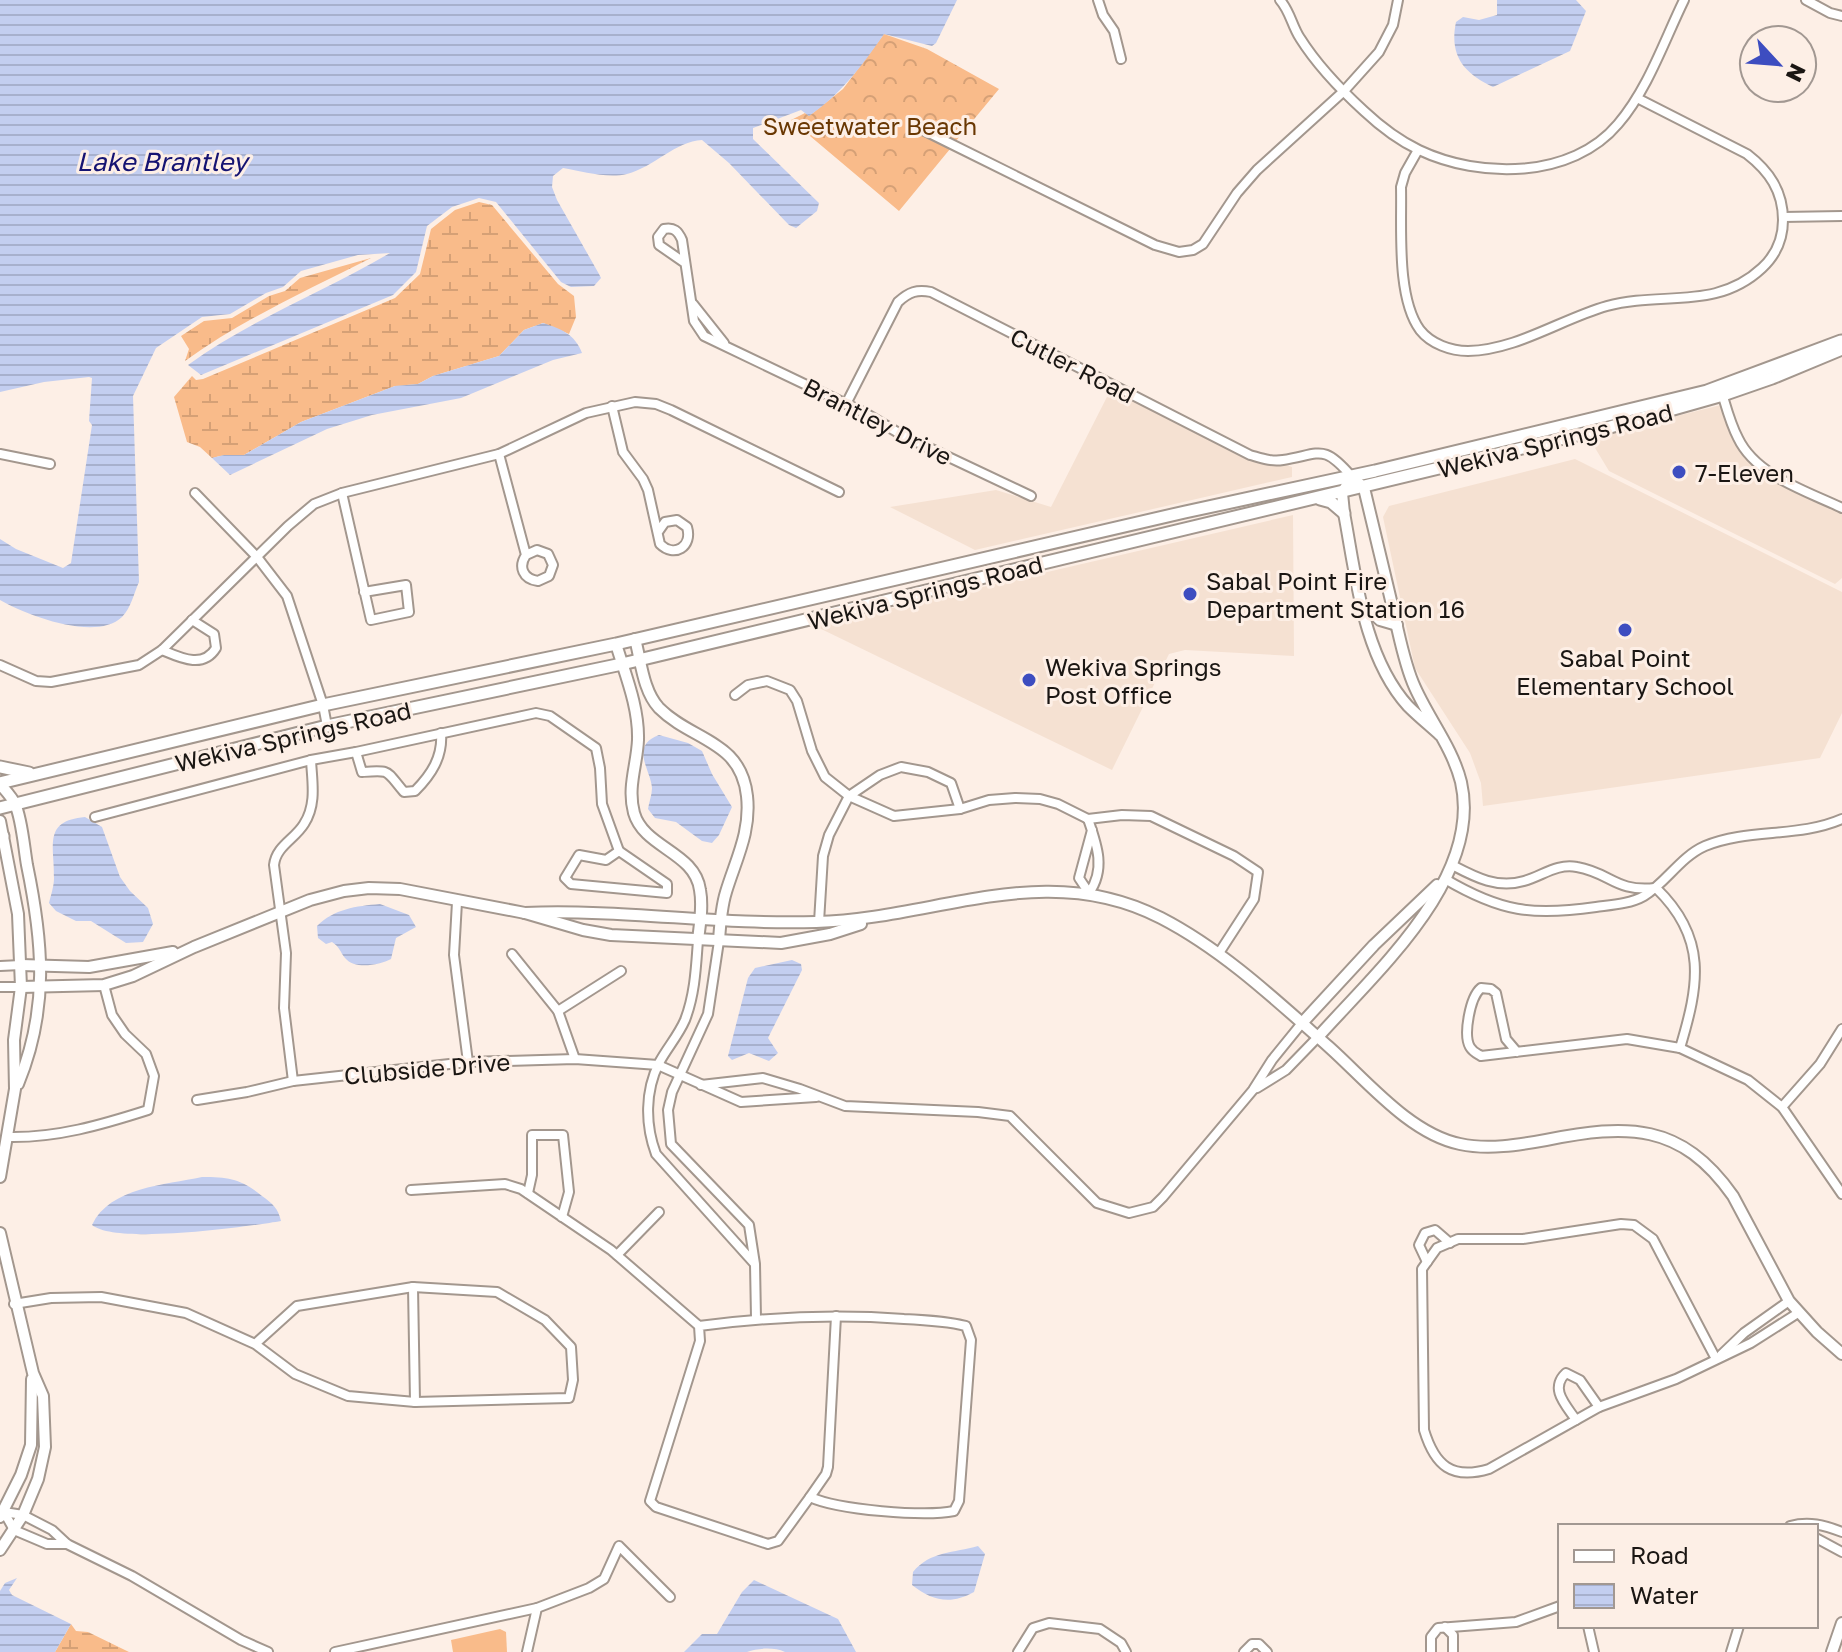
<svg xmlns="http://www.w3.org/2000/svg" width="1842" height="1652" viewBox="0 0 1842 1652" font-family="'Golos Text',sans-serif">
  <defs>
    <pattern id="forest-crowns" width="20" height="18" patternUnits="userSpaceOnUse" patternTransform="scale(2)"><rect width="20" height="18" fill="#f9bb8a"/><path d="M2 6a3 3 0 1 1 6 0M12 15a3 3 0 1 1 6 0" fill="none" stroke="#d5a076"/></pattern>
    <pattern id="wetland-marsh" width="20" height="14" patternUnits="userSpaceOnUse" patternTransform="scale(2)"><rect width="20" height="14" fill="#f9bb8a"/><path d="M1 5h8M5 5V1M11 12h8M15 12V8" fill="none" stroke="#d5a076"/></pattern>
    <pattern id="water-rules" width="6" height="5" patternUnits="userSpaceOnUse" patternTransform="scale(2)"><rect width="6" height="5" fill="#c3cef0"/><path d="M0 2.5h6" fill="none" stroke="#a7b0cd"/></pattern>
  </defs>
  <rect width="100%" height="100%" fill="#fdefe6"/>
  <!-- built -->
  <g fill="#f5e1d2">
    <polygon points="1111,389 1248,460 1268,465 1286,465 1292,467 1292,477 975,550 890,507 996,490 1051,507"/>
    <polygon points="1721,405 1734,442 1747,460 1764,474 1842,514 1842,578 1835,584 1609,471 1589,438"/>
    <polygon points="1575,459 1842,592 1842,713 1820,758 1483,806 1481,783 1470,753 1415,668 1383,517 1389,506"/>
    <polygon points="1293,515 1294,656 1185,650 1169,654 1112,770 815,626"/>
  </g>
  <!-- forest -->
  <polygon fill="url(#forest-crowns)" points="884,34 927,49 999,89 956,141 918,123 915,131 950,149 899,211 791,120 805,113 809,116 843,89"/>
  <!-- wetland -->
  <g fill="url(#wetland-marsh)">
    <polygon points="479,202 492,205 558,284 574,296 576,317 569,334 543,323 524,330 499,356 433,376 418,384 395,386 301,422 244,455 224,455 212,458 200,447 187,442 174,397 192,376 196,380 203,379 395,298 420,274 431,229 455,210"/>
    <path d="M371 258C308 290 243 319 185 361L189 349 181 336 204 321 232 318 269 296 285 291 300 278Z"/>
    <polygon points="71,1624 76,1631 88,1632 129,1652 55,1652"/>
  </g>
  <!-- pitch -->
  <polygon fill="#f9bb8a" points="500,1629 506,1632 507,1652 453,1652 451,1640"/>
  <!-- water -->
  <g fill="url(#water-rules)">
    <path d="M0 0H957L936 43 932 46 884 34C862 66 841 94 809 116L801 110 753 128V139L819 203 817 211 796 228 789 225 729 163 702 140C676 141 654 167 627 174 607 179 582 171 563 168L553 176 552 187 557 200 599 274 601 278 594 286 571 287 561 282 496 202 479 198 452 207 427 226 416 272 393 295 201 375 188 365C251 319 324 292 390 253L358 255 301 271 283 287 266 293 230 314 202 317 156 348 133 396 139 582C134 593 131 608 122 617 96 642 26 615 0 600V539L16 549 63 568 71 563 92 425 89 421 92 378 89 377 44 382 0 392Z"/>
    <path d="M1497 0H1576L1586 11 1570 51 1493 87C1464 73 1449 56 1456 22L1463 17 1479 20 1497 15Z"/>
    <path d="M543 323C561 329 575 334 582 353L553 360 461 398 372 415 327 429 230 475 212 458 224 455H244L301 422 395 386 418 384 433 376 499 356 524 330Z"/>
    <path d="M659 735 688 743 702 751 712 774 732 807 719 835 712 843 702 841 676 822 655 818 648 809C649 802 652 795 652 788 651 770 629 746 659 735Z"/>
    <path d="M85 817 102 827 120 877 130 891 148 908 153 924 143 942 126 943 91 921H76L56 911 49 903C51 895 54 886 54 878 55 846 42 821 85 817Z"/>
    <path d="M380 904 409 915 416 927 396 938 391 959C379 965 355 970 345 958 340 952 340 947 332 942L326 944 318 938 317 926C334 909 356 906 380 904Z"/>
    <polygon points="792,960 801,964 802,970 768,1038 778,1053 769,1061 749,1053 732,1060 728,1056 748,978 755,968"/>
    <path d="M202 1177C230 1177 241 1179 262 1196 273 1204 278 1208 281 1221 246 1227 117 1245 92 1225 110 1187 165 1185 202 1177Z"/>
    <path d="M978 1546 985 1554 974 1592C951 1605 932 1601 912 1585L913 1572C930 1551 954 1553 978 1546Z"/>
    <polygon points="17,1578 9,1590 12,1595 71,1624 55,1652 0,1652 0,1591 5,1583"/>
    <path d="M754 1580 838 1619 856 1652H785C774 1647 758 1648 747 1652H684L702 1634H717L742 1592Z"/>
  </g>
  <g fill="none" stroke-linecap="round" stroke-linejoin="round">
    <defs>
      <g id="minor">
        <polyline points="1098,0 1103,15 1114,31 1121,59"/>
        <path d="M1280 0C1290 11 1292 26 1300 38 1317 65 1341 90 1364 111 1380 126 1400 141 1419 150 1480 179 1572 179 1618 124 1648 89 1664 41 1684 0"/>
        <polyline points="1806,0 1830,13 1842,16"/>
        <polyline points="921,129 1155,245 1179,252 1193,250 1203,244 1237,193 1257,170 1344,91 1379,52 1393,25 1398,0"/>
        <path d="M1418 150 1405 173 1401 187C1402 227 1396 297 1420 330 1431 344 1451 351 1468 351 1517 350 1561 319 1607 306 1662 291 1716 311 1762 268 1776 255 1783 239 1783 220 1783 191 1769 171 1747 154L1637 98"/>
        <polyline points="1783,217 1842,216"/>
        <path d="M685 263 659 245 658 237 664 229C674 227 678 231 682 240L694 321 704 336 865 413 902 435 1031 496"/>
        <polyline points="693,304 724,343"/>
        <path d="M1721 390C1726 406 1730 423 1738 438 1756 476 1807 491 1842 508"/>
        <path d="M846 404 898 302C909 292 917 289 931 292L1250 455C1261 458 1271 462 1283 460 1321 454 1323 443 1352 477"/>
        <path d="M612 406 623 452 643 479 648 490 660 544C674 558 693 547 687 527L677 520 665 522 658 532"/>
        <polyline points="0,454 50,464"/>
        <path d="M499 454 526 555C518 567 523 579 538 581L549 576 553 565 548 554 537 550 526 555"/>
        <polyline points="195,493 257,557 287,596 323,705 327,726"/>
        <polyline points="342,493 371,620 409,612 406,585 364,592"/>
        <path d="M162 650C181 658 203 669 216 648L214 634 192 620"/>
        <polyline points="0,665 36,681 51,682 139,665 162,650 288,526 314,504 342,493 499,454 586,413 635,402 656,404 671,410 839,492"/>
        <polyline points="735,695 748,685 767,681 790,690 797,701 812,751 825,777 849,796 894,816 960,809 989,800 1015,798 1040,799 1058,804 1088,819"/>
        <path d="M356 752 362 772C392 770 385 770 404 792L415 791C431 775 443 757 441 733"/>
        <polyline points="95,817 311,760 356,752 536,713 550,716 596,748 600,768 602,804 619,851"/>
        <polyline points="1088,819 1122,815 1151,816 1234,856 1258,872 1254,899 1219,953"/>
        <path d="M1088 819C1097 845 1106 869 1089 893L1079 878 1092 830"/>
        <polygon points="619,851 667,884 667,893 571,884 565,878 579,855 606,860"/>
        <path d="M1452 865C1475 877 1497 889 1524 881 1542 876 1557 863 1577 867 1611 873 1615 892 1655 888"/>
        <path d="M1445 879C1501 912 1532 916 1596 907 1611 905 1630 904 1644 896 1666 883 1680 857 1705 846 1748 828 1799 838 1842 819"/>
        <path d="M1656 888C1708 938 1699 985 1680 1048"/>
        <polyline points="457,902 454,955 468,1062"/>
        <polyline points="819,922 823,856 829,835 849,796 880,775 901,767 928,772 951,783 960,809"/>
        <path d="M698 940C696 967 695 994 685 1020 678 1036 667 1048 659 1063 645 1091 645 1125 656 1154L754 1263"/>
        <polyline points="719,941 708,1014 672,1092 668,1110 671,1144 749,1225 755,1264 756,1318"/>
        <polyline points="512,954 558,1011 575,1059"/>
        <polyline points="0,966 21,965"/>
        <polyline points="0,987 21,987"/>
        <polyline points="558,1011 621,971"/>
        <path d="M1517 1052 1506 1039 1496 993 1491 989 1481 988C1470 997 1463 1035 1470 1047 1473 1052 1476 1053 1481 1056L1627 1039 1680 1048 1748 1080 1782 1107 1842 1194"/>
        <path d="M293 1081 284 1008 286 953 274 865C276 846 295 839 304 824 317 804 312 781 311 760"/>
        <polyline points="701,1085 763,1078 800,1089 845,1106 978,1112 1010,1116 1097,1203 1129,1213 1153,1207 1163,1197 1253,1090 1272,1060 1302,1023"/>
        <polyline points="1257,1088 1286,1070 1318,1037"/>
        <polyline points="197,1100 247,1092 293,1081 468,1062 575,1059 658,1065 741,1102 816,1097"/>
        <polyline points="1782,1107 1820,1064 1842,1029"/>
        <path d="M8 1137C57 1138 101 1125 148 1110L154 1076 146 1054 125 1034 112 1015 104 985"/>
        <path d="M411 1190 505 1184 521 1189 611 1250 699 1326 700 1341 650 1501 656 1507 768 1544 778 1541 810 1497C838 1510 925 1517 954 1511L959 1501 971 1340 966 1326C946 1321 925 1320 904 1319 835 1314 767 1317 699 1326"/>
        <polyline points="528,1193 532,1175 532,1135 563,1135 569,1192 562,1217"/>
        <polyline points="617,1255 659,1212"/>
        <polyline points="1427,1262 1419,1245 1425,1233 1435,1230 1450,1243"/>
        <polyline points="413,1287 415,1402"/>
        <polyline points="14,1304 51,1298 101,1297 186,1313 255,1344 295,1374 348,1396 415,1402 569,1398 573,1380 571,1347 545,1320 497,1292 413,1287 297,1306 255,1344"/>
        <polyline points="1721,1355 1744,1333 1789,1301"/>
        <path d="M1716 1359 1653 1239 1634 1225 1621 1224 1523 1239H1458L1437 1248 1422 1269 1424 1430C1435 1466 1452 1480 1489 1469L1599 1407 1676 1379 1751 1343 1798 1313"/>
        <path d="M1576 1420C1566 1405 1549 1389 1566 1373L1580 1380 1599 1407"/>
        <polyline points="810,1497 826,1474 828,1467 836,1316"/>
        <polyline points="4,1512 23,1515 52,1530 67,1544 132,1576 241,1640 268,1652"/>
        <polyline points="4,1512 14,1530 47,1544 67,1544"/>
        <path d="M1790 1526C1809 1521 1824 1525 1842 1532"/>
        <polyline points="1816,1538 1842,1552"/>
        <polyline points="1588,1626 1594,1652"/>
        <polyline points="1445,1627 1453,1635 1453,1652"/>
        <polyline points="335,1652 537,1608"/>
        <polyline points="527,1652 537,1608 589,1588 604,1579 619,1546 670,1597"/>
        <polyline points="1018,1652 1033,1628 1049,1623 1100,1629 1121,1643 1126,1652"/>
        <polyline points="1244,1652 1252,1644 1259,1644 1267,1652"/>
        <polyline points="1431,1652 1431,1637 1438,1628 1516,1622 1560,1606"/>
        <polyline points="1731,1652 1739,1626"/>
      </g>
      <g id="tertiary">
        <polyline points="1365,606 1380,620 1397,625"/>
        <path d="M635 639C641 661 643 691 659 708 692 741 741 740 747 796 751 832 736 859 726 892 721 908 720 925 719 941"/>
        <path d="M616 644C625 674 639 707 638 740 637 765 627 787 634 813 644 848 695 852 700 890 703 906 700 924 698 940"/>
        <path d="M0 784C5 790 12 797 15 804 22 819 24 848 27 865 43 942 49 1009 18 1084"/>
        <polyline points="0,821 18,914 21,987 14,1040 15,1089 0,1177"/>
        <path d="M525 913C622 909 719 925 816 922 936 919 1045 858 1161 918 1223 950 1276 1000 1329 1047 1366 1080 1410 1134 1460 1144 1488 1150 1518 1145 1546 1140 1627 1124 1681 1122 1733 1196L1789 1301 1817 1332 1842 1354"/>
        <polyline points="21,965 89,967 173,952"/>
        <polyline points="21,987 104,985 133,976 194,947 310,900 344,891 369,888 400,889 525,913 583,930 611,935 781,943 830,934 861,924"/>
        <polyline points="1302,1023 1374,945 1437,885"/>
        <path d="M1318 1037C1376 972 1483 878 1461 782 1452 746 1427 717 1413 683 1404 661 1399 636 1394 613 1384 571 1374 530 1364 488L1352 477 1342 493 1344 513C1356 576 1363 656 1408 706 1418 716 1429 725 1440 735"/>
        <polyline points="0,1233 33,1373 43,1396 45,1447 38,1479 23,1515 0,1550"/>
        <polyline points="0,1517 21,1475 31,1445 32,1379"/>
        <polyline points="1832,1652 1842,1623"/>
      </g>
      <g id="secondary">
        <polyline points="1320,499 1331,502 1344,513"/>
        <polyline points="0,767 29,773"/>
        <polyline points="0,783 323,705 616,644 1185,512 1375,471 1707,391 1841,341"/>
        <polyline points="0,808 327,726 622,664 1610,427 1723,395 1772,378 1842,349"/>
        <polyline points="0,834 3,836"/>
      </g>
    </defs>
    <!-- minor casing -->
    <use href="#minor" stroke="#a3978e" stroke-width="12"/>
    <!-- tertiary casing -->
    <use href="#tertiary" stroke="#a3978e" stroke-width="14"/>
    <!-- secondary casing -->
    <use href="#secondary" stroke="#a3978e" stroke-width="15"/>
    <!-- minor -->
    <use href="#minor" stroke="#fff" stroke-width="8"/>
    <!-- tertiary -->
    <use href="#tertiary" stroke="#fff" stroke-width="10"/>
    <!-- secondary -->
    <use href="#secondary" stroke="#fff" stroke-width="11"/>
  </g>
  <!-- markers -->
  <g fill="#3d4dc0" stroke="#fdefe6" stroke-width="3">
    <circle cx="1679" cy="472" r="8"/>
    <circle cx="1190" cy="594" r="8"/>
    <circle cx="1625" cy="630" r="8"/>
    <circle cx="1029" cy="680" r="8"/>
  </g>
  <g text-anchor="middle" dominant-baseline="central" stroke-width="6" stroke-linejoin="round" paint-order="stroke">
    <!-- park labels -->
    <g font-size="24" fill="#693702" stroke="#fdefe6">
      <text x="870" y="125">Sweetwater Beach</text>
    </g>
    <!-- street labels -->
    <g font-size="24" fill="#1a1613" stroke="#fdefe6">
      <text transform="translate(1073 365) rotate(27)">Cutler Road</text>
      <text transform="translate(878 421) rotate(27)">Brantley Drive</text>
      <text transform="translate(1555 440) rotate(-14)">Wekiva Springs Road</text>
      <text transform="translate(925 592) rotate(-14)">Wekiva Springs Road</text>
      <text transform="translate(293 736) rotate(-13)">Wekiva Springs Road</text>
      <text transform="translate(427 1068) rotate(-5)">Clubside Drive</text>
    </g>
    <!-- poi labels -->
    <g font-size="24" fill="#1a1613" stroke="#fdefe6" text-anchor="start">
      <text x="1695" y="472">7-Eleven</text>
      <text x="1206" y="580">Sabal Point Fire<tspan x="1206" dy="28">Department Station 16</tspan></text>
      <text x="1625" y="657" text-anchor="middle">Sabal Point<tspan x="1625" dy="28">Elementary School</tspan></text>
      <text x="1045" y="666">Wekiva Springs<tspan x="1045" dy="28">Post Office</tspan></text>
    </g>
    <!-- water labels -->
    <g font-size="26" font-style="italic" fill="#151372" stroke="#fdefe6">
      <text x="162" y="161">Lake Brantley</text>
    </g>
  </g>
  <!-- legend -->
  <rect x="1558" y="1524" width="260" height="104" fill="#fdefe6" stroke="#a29892" stroke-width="2"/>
  <rect x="1574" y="1550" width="40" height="12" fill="#ffffff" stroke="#a29892" stroke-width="2"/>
  <text x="1630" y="1564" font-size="24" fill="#1a1613">Road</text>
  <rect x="1574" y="1584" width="40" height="24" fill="url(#water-rules)" stroke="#a29892" stroke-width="2"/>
  <text x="1630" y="1604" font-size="24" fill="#1a1613">Water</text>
  <!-- north arrow -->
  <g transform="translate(1778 64) rotate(116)"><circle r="38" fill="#fdefe6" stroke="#a29892" stroke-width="2"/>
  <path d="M0-6L14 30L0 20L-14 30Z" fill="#3d4dc0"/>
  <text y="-12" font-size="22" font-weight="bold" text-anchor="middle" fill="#1a1613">N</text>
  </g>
</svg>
